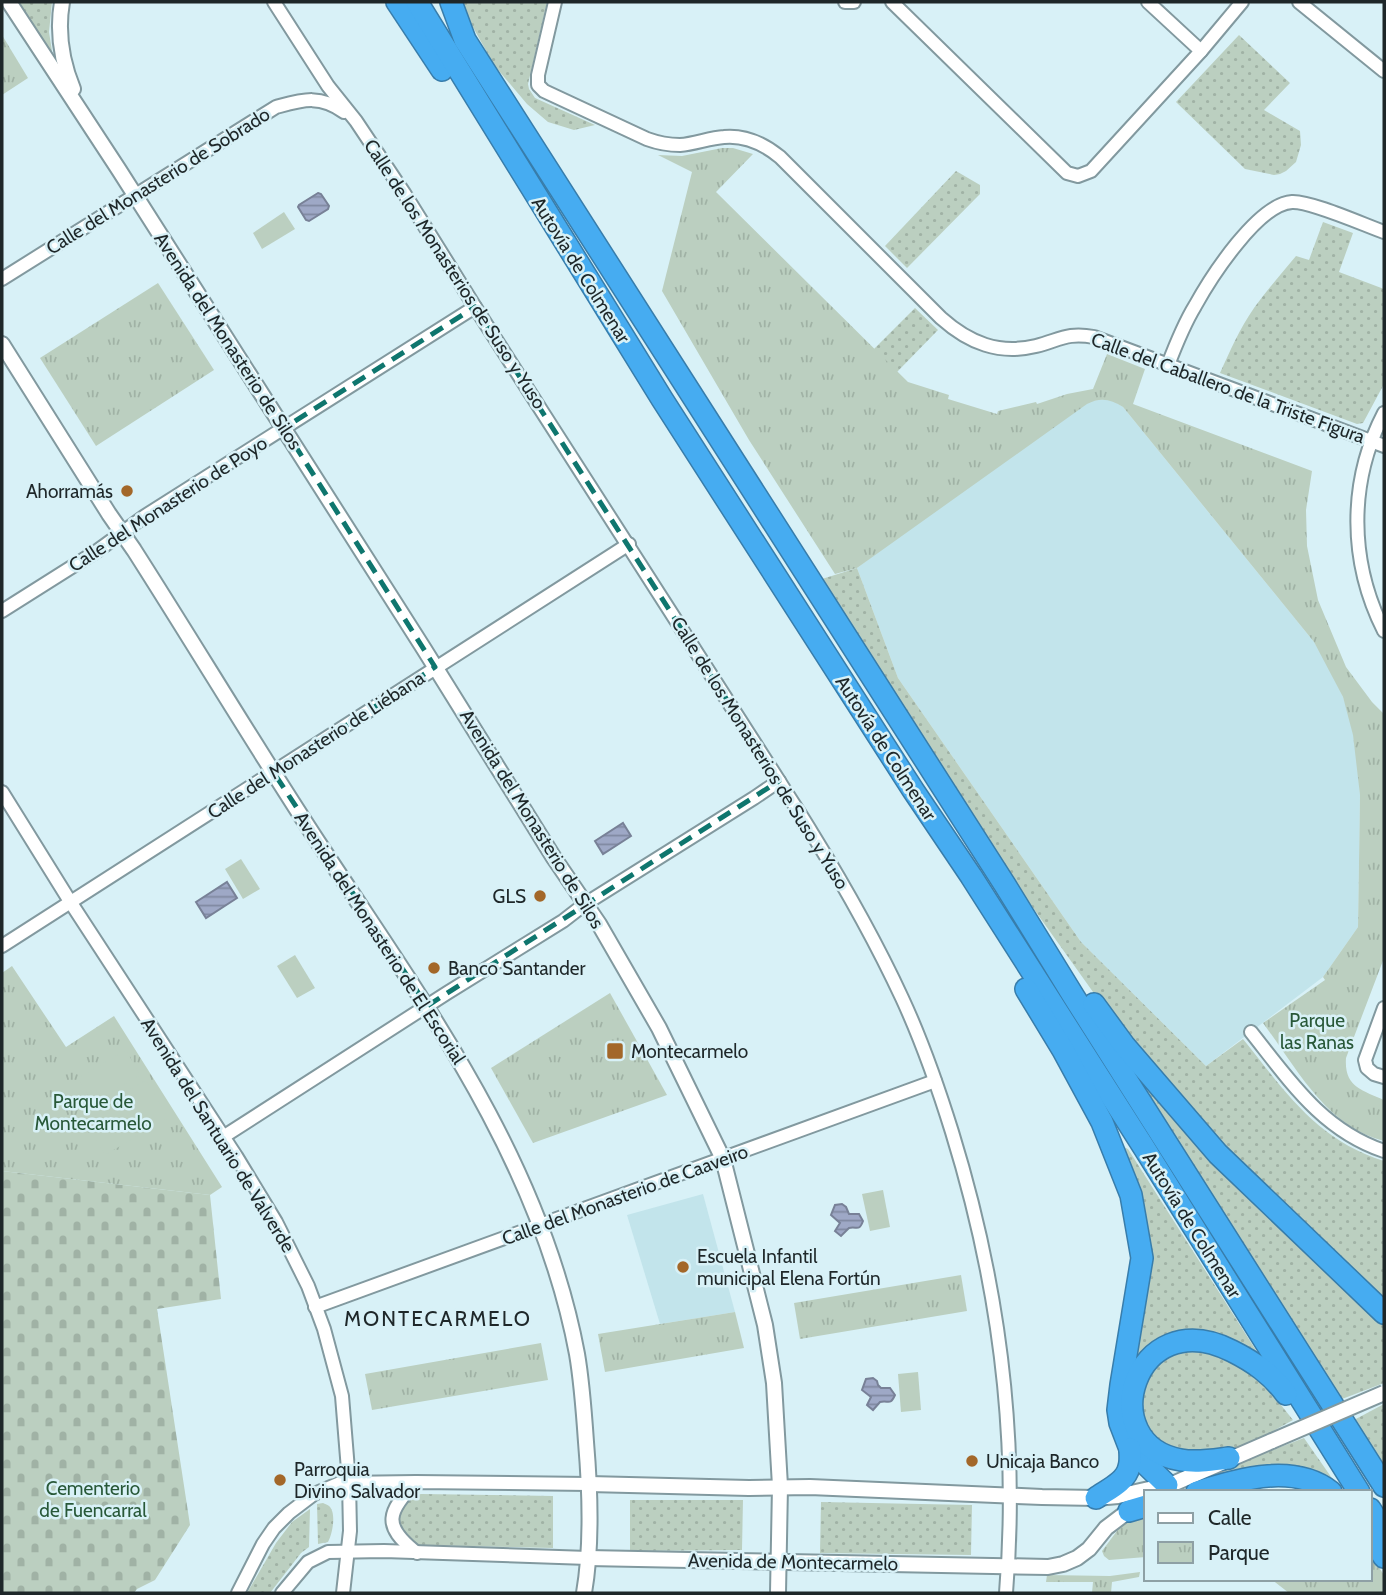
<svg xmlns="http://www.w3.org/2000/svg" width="1386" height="1595" viewBox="0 0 1386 1595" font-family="Cabin,sans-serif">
  <defs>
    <pattern id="grass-dots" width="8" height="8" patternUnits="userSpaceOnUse" patternTransform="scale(1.75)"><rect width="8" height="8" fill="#bbcfc0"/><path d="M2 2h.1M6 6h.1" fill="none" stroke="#a0b2a5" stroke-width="1.8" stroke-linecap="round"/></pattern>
    <pattern id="cemetery-stones" width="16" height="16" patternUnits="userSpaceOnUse" patternTransform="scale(1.75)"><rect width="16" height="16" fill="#bbcfc0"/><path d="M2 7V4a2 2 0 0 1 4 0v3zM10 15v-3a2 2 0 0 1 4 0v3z" fill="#a0b2a5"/></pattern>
    <pattern id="park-tufts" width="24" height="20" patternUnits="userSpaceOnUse" patternTransform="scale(1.75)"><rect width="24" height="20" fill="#bbcfc0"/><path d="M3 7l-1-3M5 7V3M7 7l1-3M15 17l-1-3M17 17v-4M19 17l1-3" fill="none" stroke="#a0b2a5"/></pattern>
    <pattern id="water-rules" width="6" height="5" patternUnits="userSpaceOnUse" patternTransform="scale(1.75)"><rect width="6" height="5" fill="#9ea8c6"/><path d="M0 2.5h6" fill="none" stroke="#8089a1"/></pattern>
  </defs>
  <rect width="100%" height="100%" fill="#d8f1f7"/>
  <!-- built -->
  <g fill="#c2e4eb">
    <polygon points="1105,399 1112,400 1123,407 1314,642 1326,662 1343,697 1349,715 1358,757 1360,795 1358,927 1323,977 1206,1066 1081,942 898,678 857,568 1035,435 1091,401"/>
    <polygon points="703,1194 735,1312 660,1324 627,1215"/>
  </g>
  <!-- grass -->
  <g fill="url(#grass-dots)">
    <polygon points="20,2 52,2 49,32 52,51 51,53 16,4"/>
    <polygon points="459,2 547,2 528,84 529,89 535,98 595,125 574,130 548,122 527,104 494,65"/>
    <polygon points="1239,35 1290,83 1264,110 1300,131 1301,145 1296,162 1286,171 1280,174 1274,175 1245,169 1176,102"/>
    <polygon points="956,171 980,185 980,194 907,268 885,246"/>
    <path d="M1323 222 1353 233 1339 272 1384 289V384L1363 423 1357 424 1220 373C1230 351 1240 328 1254 308 1267 290 1282 273 1296 256L1309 260Z"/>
    <polygon points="915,308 938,330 897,372 873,350"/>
    <path d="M857 568 898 678 1081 942 1206 1066 1243 1039C1285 1091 1316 1140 1384 1161V1304L1242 1167 1113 1020 1016 884 929 745 878 669 822 579Z"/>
    <polygon points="1136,1073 1384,1321 1384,1383 1342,1399 1209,1193"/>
    <polygon points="1122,1146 1128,1149 1259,1355 1198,1332 1128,1376 1146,1284"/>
    <polygon points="1204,1349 1257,1375 1293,1420 1239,1450 1204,1458 1158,1442 1140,1417 1144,1375 1162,1354"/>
    <polygon points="1384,1404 1384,1467 1354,1420"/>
    <polygon points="1304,1438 1336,1484 1194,1484 1195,1480"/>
    <path d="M421 1494 553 1496V1548L420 1545 407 1540C404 1534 397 1525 397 1518 396 1505 410 1496 421 1494Z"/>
    <polygon points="630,1500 743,1500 742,1550 630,1551"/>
    <polygon points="821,1502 972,1505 971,1555 820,1553"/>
    <path d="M323 1503C325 1504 328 1505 329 1506 337 1513 332 1535 328 1542L318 1544 317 1504Z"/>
    <polygon points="310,1509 309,1547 301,1553 270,1593 247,1593 276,1543 292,1522"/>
  </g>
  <!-- cemetery -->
  <polygon fill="url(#cemetery-stones)" points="2,1171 210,1195 221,1299 157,1309 190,1525 155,1580 137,1589 134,1593 2,1593"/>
  <!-- park -->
  <g fill="url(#park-tufts)">
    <polygon points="2,35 28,78 2,95"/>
    <path d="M722 148H733L753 154 716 192 908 382 949 395 948 399 997 414 998 411 1036 402 1037 404 1067 394 1093 389 1107 354 1145 369 1133 404 1312 471 1306 510 1307 546 1318 600 1346 667 1372 702 1384 714V958L1346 1058C1344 1087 1362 1090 1384 1100V1141C1326 1127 1296 1067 1263 1023L1325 980 1323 977 1358 927 1360 795 1353 735 1343 697 1314 642 1123 407C1111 399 1100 397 1087 404L857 568 835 574 749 440 662 291 692 172 658 155 682 156Z"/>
    <polygon points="158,283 214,370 96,446 40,358"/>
    <polygon points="12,966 66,1047 114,1016 222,1187 210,1195 2,1171 2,973"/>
    <polygon points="610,993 667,1095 533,1143 491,1068"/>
    <polygon points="961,1275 967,1311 800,1339 794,1303"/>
    <polygon points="735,1312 744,1348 605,1372 598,1334"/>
    <polygon points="541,1343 548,1380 372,1410 365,1374"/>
    <polygon points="1146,1512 1146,1557 1109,1560 1104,1556 1102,1551 1123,1523"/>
    <polygon points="1370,1554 1384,1575 1384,1593 1289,1593 1271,1579 1370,1579"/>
    <polygon points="1140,1572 1139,1577 1112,1582 1111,1593 1092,1593 1093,1582 1046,1582 1047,1575 1110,1576"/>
  </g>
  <!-- pitch -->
  <g fill="#bbcfc0">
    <polygon points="284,212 295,229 262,249 253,233"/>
    <polygon points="241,859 260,889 243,899 225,869"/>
    <polygon points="295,955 315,988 297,998 277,966"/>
    <polygon points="126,1050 140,1075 92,1103 78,1078"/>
    <polygon points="146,1080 168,1118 105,1155 83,1117"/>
    <polygon points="883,1190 890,1227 870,1231 862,1194"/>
    <polygon points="918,1372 921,1410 901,1412 898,1374"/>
  </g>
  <!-- water -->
  <g fill="url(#water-rules)" stroke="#788197" stroke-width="2">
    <polygon points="318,193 321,194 329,206 328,209 309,221 306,220 298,207 299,205"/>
    <polygon points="623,823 631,836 603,854 595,841"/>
    <polygon points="227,882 237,898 206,918 196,902"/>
    <path d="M842 1204 846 1207 849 1214H859L863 1221C859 1232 857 1226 849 1228L841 1236 835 1231 840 1223 831 1215 835 1205Z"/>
    <path d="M873 1378 877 1381 878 1385 881 1388H890L895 1395C890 1406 889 1400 880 1402L873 1410 867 1405 871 1397 862 1390 866 1379Z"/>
  </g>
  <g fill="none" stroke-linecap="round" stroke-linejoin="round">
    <defs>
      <g id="minor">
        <path d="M274 2 328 86 356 121 404 193 475 307 779 781C790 799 802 816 813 835 845 887 876 942 902 998 922 1041 938 1087 952 1132 998 1281 1019 1437 1006 1593"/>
        <path d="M555 2 538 75V85L544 91 647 139C658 143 668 145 680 145 695 144 709 138 724 137 745 135 764 144 780 157L941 318C969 343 999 355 1036 346 1060 340 1067 332 1094 337L1384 446"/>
        <polyline points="845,2 854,2"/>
        <polyline points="892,2 1067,173 1078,176 1091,171 1201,51 1242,2"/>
        <polyline points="1148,2 1201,51"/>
        <polyline points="1299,2 1384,71"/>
        <path d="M2 279 276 107C302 100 320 94 344 112"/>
        <path d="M1168 365C1176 344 1184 324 1195 306 1211 277 1258 204 1292 202 1311 201 1364 225 1384 232"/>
        <path d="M1384 413C1348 482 1349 562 1384 631"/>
        <polyline points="2,611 97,551 145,516 475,307"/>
        <polyline points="2,792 71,903 236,1156 276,1222 308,1286 324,1329 342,1396 349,1482 350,1531 343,1593"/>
        <polyline points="2,946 629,544"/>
        <polyline points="1384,1008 1365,1060 1367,1068 1374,1074 1384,1077"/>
        <path d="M1251 1032C1290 1081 1322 1130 1384 1151"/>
        <polyline points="223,1137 447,993 563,921 585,904 754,798 779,781"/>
        <polyline points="315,1307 935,1081"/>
        <path d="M416 1482C388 1512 381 1525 417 1553"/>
        <polyline points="238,1593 263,1544 274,1528 289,1513 314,1494 340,1483 416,1482 589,1484"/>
        <polyline points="282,1593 308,1562 328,1552 384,1551 588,1558"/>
      </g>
      <g id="tertiary">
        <polyline points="9,2 119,170 424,649 554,858 599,924 659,1028 723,1159 765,1325 774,1383 780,1486 778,1593"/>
        <path d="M62 2C57 31 62 62 73 89"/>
        <path d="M2 344 109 514 134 550C196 647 255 746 318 842 424 1003 541 1161 577 1354 582 1383 584 1413 586 1442 590 1489 592 1547 584 1593"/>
        <polyline points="589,1484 749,1488 810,1487 1042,1497 1096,1498 1118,1496 1167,1485"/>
        <polyline points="1161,1489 1272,1441"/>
        <polyline points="588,1558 1048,1567 1063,1564 1077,1558 1089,1549 1106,1528 1135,1506"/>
      </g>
      <g id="motorway">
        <polyline points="397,2 442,70"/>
        <polyline points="417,2 662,399 913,790 971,876 1143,1146 1359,1492"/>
        <polyline points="451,2 465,40 1005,885 1074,997 1384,1486"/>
        <polyline points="1026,989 1063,1050 1102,1122 1131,1195 1142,1258 1121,1385 1118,1410 1120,1423 1130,1449 1167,1485"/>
        <polyline points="1094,1004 1124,1045 1218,1154 1384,1313"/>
        <path d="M1229 1458C1213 1460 1197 1463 1181 1460 1092 1445 1133 1301 1232 1351 1254 1362 1271 1374 1286 1394"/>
        <path d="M1197 1492C1238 1480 1293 1462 1331 1492"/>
        <path d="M1096 1498C1107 1490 1126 1482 1129 1467 1131 1461 1130 1455 1130 1449"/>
        <polyline points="1370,1509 1384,1531"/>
        <polyline points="1129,1511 1146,1506"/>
        <polyline points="1370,1536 1384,1557"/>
      </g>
    </defs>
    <!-- minor casing -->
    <use href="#minor" stroke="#82999f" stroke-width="16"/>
    <!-- tertiary casing -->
    <use href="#tertiary" stroke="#82999f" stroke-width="18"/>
    <!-- motorway casing -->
    <use href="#motorway" stroke="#387dab" stroke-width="24"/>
    <!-- minor -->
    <use href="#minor" stroke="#fff" stroke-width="12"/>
    <!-- tertiary -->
    <use href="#tertiary" stroke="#fff" stroke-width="14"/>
    <!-- motorway -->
    <use href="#motorway" stroke="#46acf1" stroke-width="21"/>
    <defs>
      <polyline id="tertiary-bridge" points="1272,1441 1384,1393"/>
    </defs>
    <!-- tertiary-bridge casing -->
    <use href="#tertiary-bridge" stroke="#82999f" stroke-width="18" stroke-linecap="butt"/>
    <!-- tertiary-bridge -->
    <use href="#tertiary-bridge" stroke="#fff" stroke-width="14"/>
  </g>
  <!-- marked area -->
  <path fill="none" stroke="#0f766e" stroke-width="5" stroke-dasharray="14 9" stroke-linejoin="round" d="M475 307 779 781 427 1006 274 773 435 667 284 428Z"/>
  <!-- markers -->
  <g fill="#a36729" stroke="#d8f1f7" stroke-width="2.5">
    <circle cx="127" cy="491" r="7"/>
    <circle cx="540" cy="896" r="7"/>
    <circle cx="434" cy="968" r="7"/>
    <rect x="606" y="1042" width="18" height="18" rx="3.5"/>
    <circle cx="683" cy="1267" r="7"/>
    <circle cx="972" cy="1461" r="7"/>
    <circle cx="280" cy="1480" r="7"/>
  </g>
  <g text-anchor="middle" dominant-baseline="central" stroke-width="5" stroke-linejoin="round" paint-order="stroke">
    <!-- street labels -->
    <g font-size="19" fill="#1e2729" stroke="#d8f1f7">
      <text transform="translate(158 181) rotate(-32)">Calle del Monasterio de Sobrado</text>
      <text transform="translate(581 270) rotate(58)">Autovía de Colmenar</text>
      <text transform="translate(455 274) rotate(57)">Calle de los Monasterios de Suso y Yuso</text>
      <text transform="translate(228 341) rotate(57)">Avenida del Monasterio de Silos</text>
      <text transform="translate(1228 388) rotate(20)">Calle del Caballero de la Triste Figura</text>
      <text transform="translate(168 504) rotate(-33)">Calle del Monasterio de Poyo</text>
      <text transform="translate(316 745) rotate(-33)">Calle del Monasterio de Liébana</text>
      <text transform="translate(886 748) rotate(57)">Autovía de Colmenar</text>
      <text transform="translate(760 753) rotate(58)">Calle de los Monasterios de Suso y Yuso</text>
      <text transform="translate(532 819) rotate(58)">Avenida del Monasterio de Silos</text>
      <text transform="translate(380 938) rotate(57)">Avenida del Monasterio de El Escorial</text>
      <text transform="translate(218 1135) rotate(58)">Avenida del Santuario de Valverde</text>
      <text transform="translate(625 1195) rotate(-20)">Calle del Monasterio de Caaveiro</text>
      <text transform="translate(1192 1225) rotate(58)">Autovía de Colmenar</text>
      <text transform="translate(793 1562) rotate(1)">Avenida de Montecarmelo</text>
    </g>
    <!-- poi labels -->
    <g font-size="19" fill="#1e2729" stroke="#d8f1f7" text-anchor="start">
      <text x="113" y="491" text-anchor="end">Ahorramás</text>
      <text x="526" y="896" text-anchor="end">GLS</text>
      <text x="448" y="968">Banco Santander</text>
      <text x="631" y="1051">Montecarmelo</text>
      <text x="697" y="1256">Escuela Infantil<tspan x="697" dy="22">municipal Elena Fortún</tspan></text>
      <text x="986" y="1461">Unicaja Banco</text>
      <text x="294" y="1469">Parroquia<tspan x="294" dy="22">Divino Salvador</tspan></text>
    </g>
    <!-- park labels -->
    <g font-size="19" fill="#285838" stroke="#d8f1f7">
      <text x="1317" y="1020">Parque<tspan x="1317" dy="22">las Ranas</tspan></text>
      <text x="93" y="1101">Parque de<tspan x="93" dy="22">Montecarmelo</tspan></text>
      <text x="93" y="1488">Cementerio<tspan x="93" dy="22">de Fuencarral</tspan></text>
    </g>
    <!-- neighbourhood labels -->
    <g font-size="21" letter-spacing="2" fill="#1e2729" stroke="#d8f1f7">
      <text x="438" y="1318">MONTECARMELO</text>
    </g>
  </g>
  <!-- border -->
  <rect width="1386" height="1595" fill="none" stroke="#1e2729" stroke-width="7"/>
  <!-- legend -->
  <rect x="1144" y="1490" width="228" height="91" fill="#d8f1f7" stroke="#8ea0a5" stroke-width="2"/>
  <rect x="1158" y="1513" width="35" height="10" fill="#ffffff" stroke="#8ea0a5" stroke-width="2"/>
  <text x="1208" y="1525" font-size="21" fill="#1e2729">Calle</text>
  <rect x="1158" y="1542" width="35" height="21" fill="url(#park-tufts)" stroke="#8ea0a5" stroke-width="2"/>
  <text x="1208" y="1560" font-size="21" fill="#1e2729">Parque</text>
</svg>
